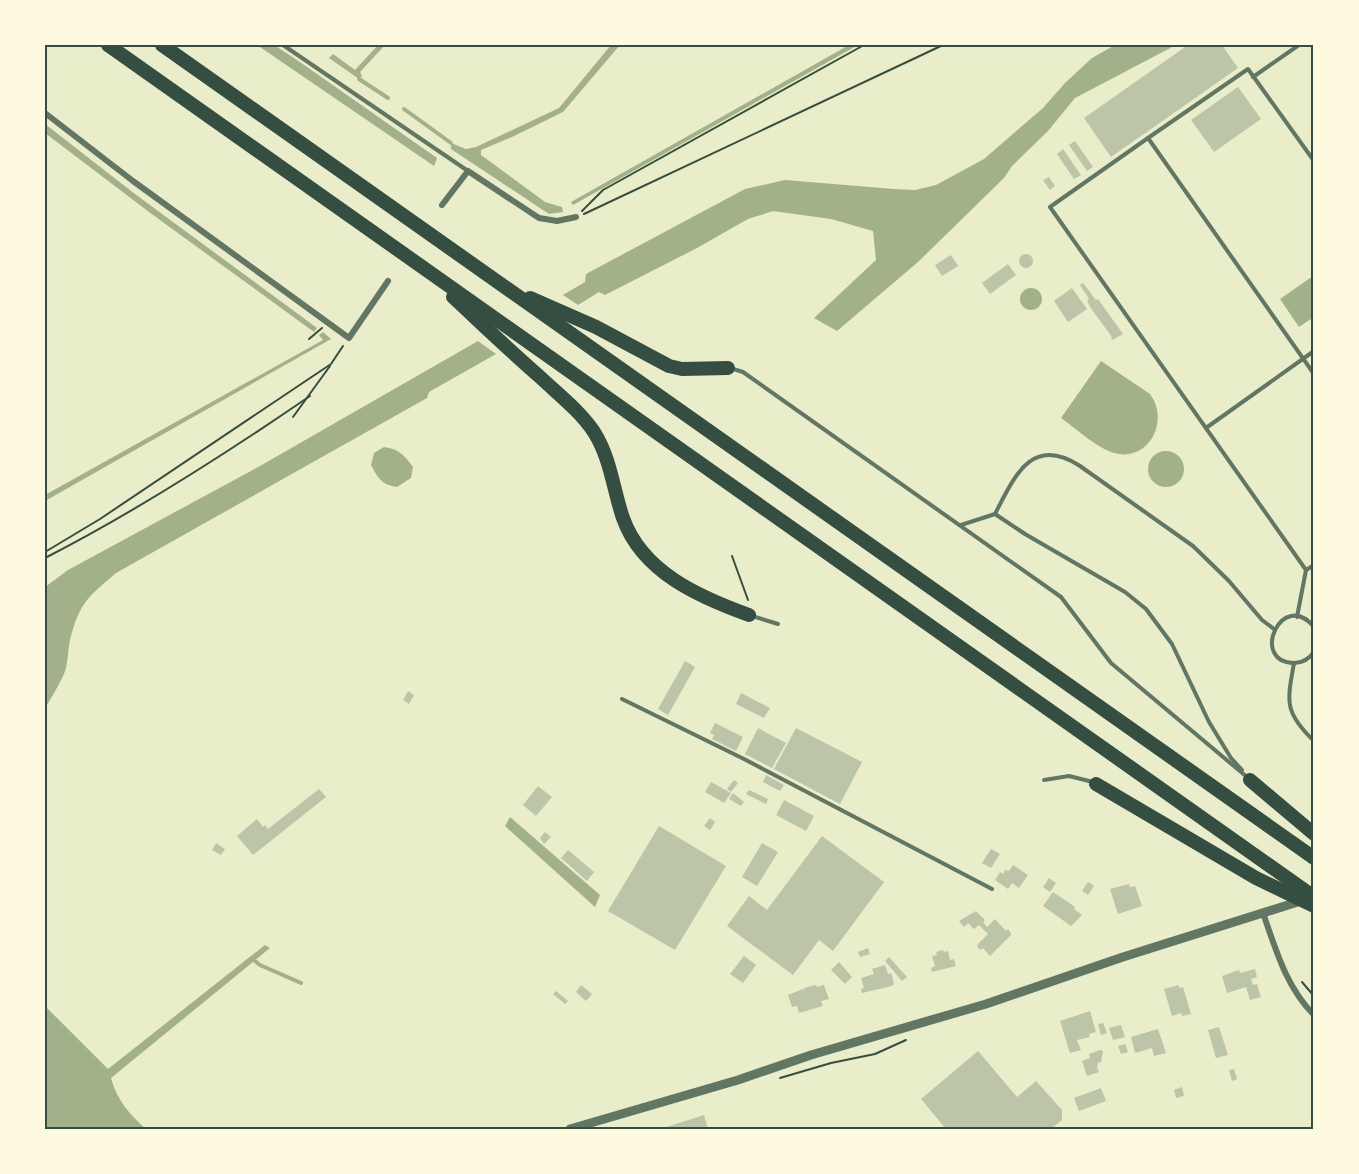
<svg xmlns="http://www.w3.org/2000/svg" width="1359" height="1174" viewBox="0 0 1359 1174" font-family="Figtree,sans-serif">
  <rect width="100%" height="100%" fill="#e9edc9"/>
  <!-- water -->
  <g fill="#a3b18a">
    <polygon points="257,45 274,45 297,60 437,158 434,166"/>
    <polygon points="378,45 385,45 360,72 362,76 359,79 329,58 333,54 355,70"/>
    <polygon points="611,45 620,45 563,112 512,137 481,150 481,155 545,202 562,207 563,212 549,214 451,149 451,143 466,149 476,147 559,108"/>
    <polygon points="849,45 858,45 573,205 571,202"/>
    <polygon points="1115,45 1176,45 1075,98 1048,131 1012,166 1004,178 918,262 837,331 814,318 876,260 873,231 831,219 773,211 748,219 697,248 605,295 599,292 578,305 563,295 585,282 586,274 745,189 785,180 894,189 915,190 936,185 984,159 1043,108 1065,83 1092,58"/>
    <polygon points="45,124 135,194 317,328 314,332 149,212 45,133"/>
    <polygon points="1313,276 1314,317 1299,327 1280,299"/>
    <circle cx="1031" cy="299" r="11"/>
    <polygon points="323,332 331,339 45,501 45,495 323,340 319,335"/>
    <path d="M478 341 496 354 429 392 427 398 116 573C89 596 79 603 70 640 68 649 68 659 66 668 63 680 51 697 45 709V587L68 570 260 466Z"/>
    <path d="M1101 361 1150 394C1171 422 1147 465 1111 452 1095 446 1075 428 1061 418Z"/>
    <path d="M384 447C399 449 404 455 413 467L411 478 397 487C382 485 378 478 371 465L374 453Z"/>
    <circle cx="1166" cy="469" r="18"/>
    <polygon points="510,817 600,895 595,907 505,826"/>
    <path d="M265 945 270 948 111 1078C117 1100 129 1114 146 1129H48L45 1126V1006L108 1069Z"/>
  </g>
  <g fill="none" stroke-linecap="round" stroke-linejoin="round">
    <!-- stream -->
    <g stroke="#a3b18a" stroke-width="4">
      <polyline points="359,79 388,98"/>
      <polyline points="404,109 451,143"/>
      <polyline points="255,961 260,965 301,983"/>
    </g>
  </g>
  <!-- building -->
  <g fill="#bcc5a7">
    <polygon points="1188,45 1222,45 1238,68 1111,157 1084,118"/>
    <polygon points="1238,87 1261,119 1214,152 1191,120"/>
    <polygon points="1075,141 1093,167 1087,171 1069,145"/>
    <polygon points="1063,149 1081,175 1074,179 1057,154"/>
    <polygon points="1049,177 1055,186 1050,190 1043,180"/>
    <circle cx="1026" cy="261" r="7"/>
    <polygon points="951,255 958,266 942,276 935,265"/>
    <polygon points="1008,264 1016,275 990,294 982,283"/>
    <polygon points="1083,283 1096,300 1098,299 1123,334 1114,339 1112,340 1111,338 1112,337 1090,307 1087,300 1089,299 1080,285"/>
    <polygon points="1072,288 1087,309 1068,322 1054,301"/>
    <polygon points="685,661 695,667 668,715 658,709"/>
    <polygon points="408,691 414,695 409,704 403,700"/>
    <polygon points="741,693 770,708 764,718 736,704"/>
    <polygon points="715,723 743,737 736,751 712,739 714,735 710,733"/>
    <polygon points="758,728 786,743 772,768 745,754"/>
    <polygon points="796,728 862,762 840,804 774,769"/>
    <polygon points="766,775 784,785 780,791 763,782"/>
    <polygon points="734,780 738,783 731,792 727,789"/>
    <polygon points="711,782 731,793 724,803 705,792"/>
    <polygon points="538,786 552,797 536,816 523,805"/>
    <polygon points="319,789 326,797 253,855 237,836 257,819 263,827 265,825 268,829"/>
    <polygon points="749,790 768,799 766,804 746,794"/>
    <polygon points="733,793 744,802 741,806 729,799"/>
    <polygon points="784,800 814,816 806,831 776,815"/>
    <polygon points="710,818 715,822 710,830 704,826"/>
    <polygon points="659,826 726,866 675,950 608,911"/>
    <polygon points="545,832 551,837 544,844 540,838"/>
    <polygon points="822,836 884,882 833,951 819,940 793,975 727,926 749,896 767,910"/>
    <polygon points="216,843 225,849 221,855 212,850"/>
    <polygon points="762,843 778,852 757,886 742,877"/>
    <polygon points="991,849 1000,854 991,868 982,863"/>
    <polygon points="568,850 594,872 587,881 561,858"/>
    <polygon points="1013,865 1028,875 1019,888 1012,883 1008,889 995,880 1000,872 1003,874 1005,870 1009,871"/>
    <polygon points="1049,878 1056,883 1050,892 1043,887"/>
    <polygon points="1088,882 1094,886 1088,895 1082,891"/>
    <polygon points="1129,884 1130,887 1135,886 1142,906 1118,914 1110,889"/>
    <polygon points="1053,892 1075,907 1074,909 1082,915 1071,926 1043,906"/>
    <polygon points="976,911 985,920 983,922 987,927 995,919 1006,931 1008,929 1011,933 1011,935 990,956 983,948 981,950 977,947 978,944 988,934 979,925 974,929 968,923 964,927 959,921"/>
    <polygon points="868,948 870,954 860,957 858,952"/>
    <polygon points="943,950 944,952 948,951 950,960 954,959 956,966 932,972 931,968 935,966 932,956 937,955 936,952"/>
    <polygon points="744,956 756,965 743,983 730,974"/>
    <polygon points="889,957 907,977 902,981 885,961"/>
    <polygon points="839,962 852,977 845,984 831,970"/>
    <polygon points="885,965 888,974 891,973 894,983 892,986 862,993 861,989 864,988 861,978 874,974 872,969"/>
    <polygon points="1255,969 1257,977 1251,979 1253,985 1257,984 1261,997 1250,1000 1246,987 1227,993 1222,976 1239,970 1240,973"/>
    <polygon points="581,985 592,994 586,1001 576,992"/>
    <polygon points="816,985 817,987 824,985 825,988 829,999 821,1001 823,1006 799,1013 797,1006 792,1007 788,995 803,989 805,991 804,988"/>
    <polygon points="1179,985 1179,988 1183,987 1191,1014 1182,1016 1181,1013 1172,1016 1164,989"/>
    <polygon points="556,991 568,1001 565,1004 553,994"/>
    <polygon points="1090,1011 1096,1032 1089,1034 1090,1037 1077,1040 1081,1050 1070,1053 1060,1021"/>
    <polygon points="1103,1023 1107,1033 1101,1035 1098,1024"/>
    <polygon points="1121,1025 1125,1037 1113,1040 1109,1028"/>
    <polygon points="1219,1027 1228,1055 1216,1058 1208,1030"/>
    <polygon points="1158,1029 1166,1053 1154,1056 1152,1048 1135,1053 1131,1037"/>
    <polygon points="1125,1044 1128,1052 1121,1054 1118,1046"/>
    <polygon points="1100,1050 1103,1051 1101,1062 1098,1063 1097,1068 1099,1072 1087,1076 1082,1061 1090,1058 1089,1054"/>
    <polygon points="978,1051 1017,1097 1036,1081 1062,1110 1062,1120 1051,1129 946,1129 921,1099"/>
    <polygon points="1234,1069 1237,1079 1232,1081 1229,1070"/>
    <polygon points="1182,1087 1184,1096 1176,1098 1174,1090"/>
    <polygon points="1101,1088 1106,1101 1079,1111 1074,1098"/>
    <polygon points="704,1115 708,1129 660,1129"/>
  </g>
  <g fill="none" stroke-linecap="round" stroke-linejoin="round">
    <!-- path -->
    <g stroke="#344e41" stroke-width="2">
      <polyline points="582,211 603,190 864,45"/>
      <polyline points="584,214 943,45"/>
      <polyline points="309,339 322,328"/>
      <polyline points="293,417 330,366"/>
      <polyline points="45,552 100,519 331,364 343,346"/>
      <polyline points="732,556 748,600"/>
      <path d="M45 558C137 511 224 455 310 396"/>
      <polyline points="1302,982 1314,996"/>
      <polyline points="780,1078 831,1063 875,1054 906,1040"/>
    </g>
    <!-- service -->
    <g stroke="#617663" stroke-width="4">
      <polyline points="283,45 468,171"/>
      <polyline points="1253,77 1299,45"/>
      <polyline points="1148,138 1248,69 1314,161"/>
      <polyline points="730,368 743,372 1061,597 1111,663 1247,777"/>
      <polyline points="1314,374 1148,138 1050,207 1306,570 1314,565"/>
      <polyline points="1206,428 1314,351"/>
      <polyline points="995,514 1025,534 1125,592 1146,609 1172,644 1209,722 1231,758 1242,770"/>
      <path d="M961 525 995 514C1015 475 1032 435 1080 466L1193 546 1229 581 1262 620 1274 629"/>
      <polyline points="752,616 778,624"/>
      <polyline points="1297,617 1306,570"/>
      <path d="M1314 627C1282 588 1249 662 1294 663 1302 663 1309 659 1314 652"/>
      <path d="M1294 663C1287 702 1284 712 1314 741"/>
      <polyline points="622,699 744,759 992,889"/>
      <polyline points="1044,780 1069,776 1093,782"/>
    </g>
    <!-- minor -->
    <g stroke="#617663" stroke-width="6">
      <polyline points="45,113 133,181 349,338 388,281"/>
      <polyline points="442,205 468,171 539,218 557,221 576,217"/>
      <path d="M1263 913C1276 950 1286 987 1314 1015"/>
    </g>
    <!-- tertiary -->
    <polyline stroke="#617663" stroke-width="9" points="570,1129 738,1080 811,1055 986,1004 1123,957 1304,900"/>
    <!-- motorway -->
    <g stroke="#344e41" stroke-width="14">
      <polyline points="108,45 1314,897"/>
      <polyline points="162,45 1314,858"/>
      <path d="M453 297C482 324 510 351 540 377 558 394 580 411 594 432 611 459 613 489 623 518 642 572 699 597 749 615"/>
      <polyline points="530,298 596,327 669,366 682,369 728,368"/>
      <polyline points="1250,780 1314,834"/>
      <polyline points="1096,784 1256,878 1314,906"/>
    </g>
  </g>
  <!-- border -->
  <rect width="1359" height="1174" fill="none" stroke="#fefae0" stroke-width="93"/>
  <rect x="46" y="46" width="1266" height="1082" fill="none" stroke="#344e41" stroke-width="2"/>
</svg>
